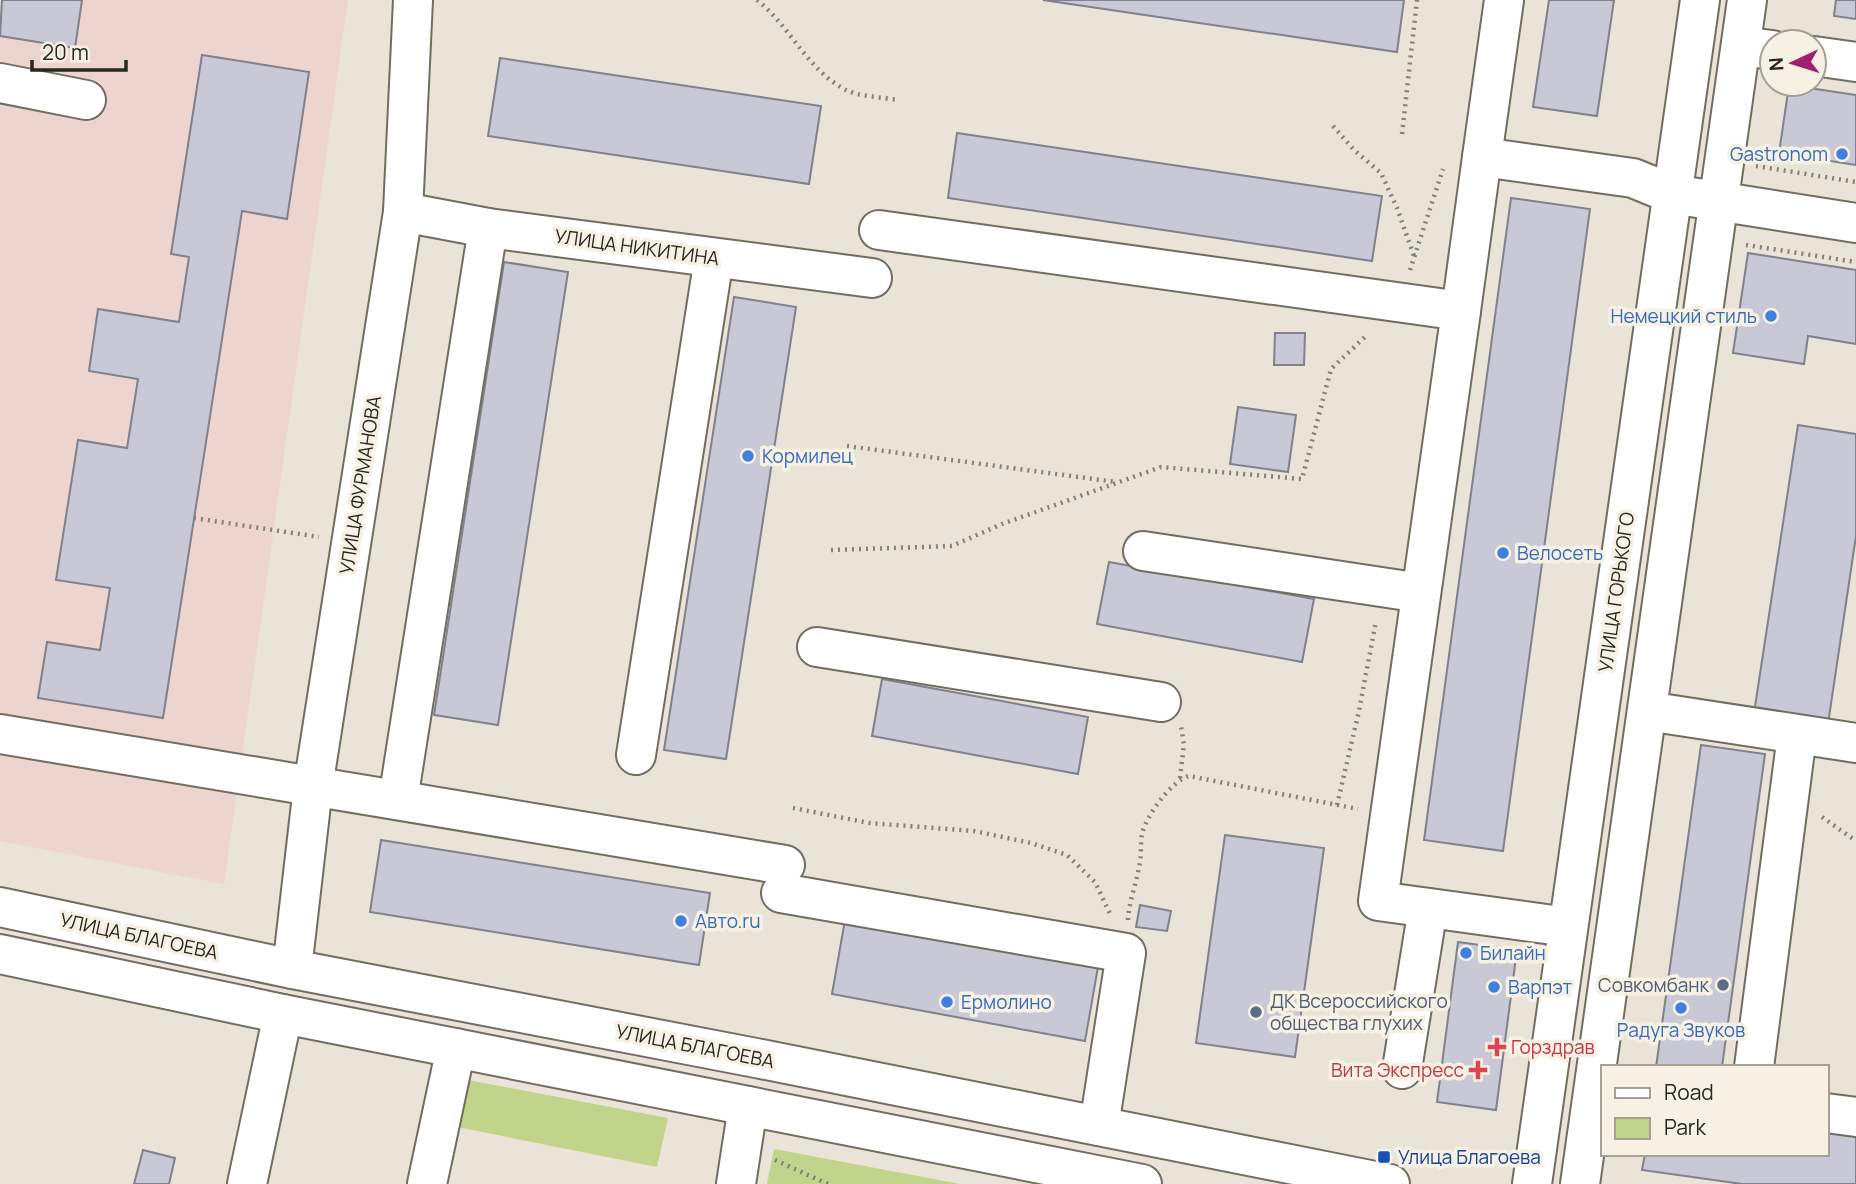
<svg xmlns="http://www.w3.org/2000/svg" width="1856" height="1184" viewBox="0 0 1856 1184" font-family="Manrope,sans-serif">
  <rect width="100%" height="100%" fill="#e9e4d7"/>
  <!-- medical -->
  <polygon fill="#eed4ce" points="2,0 348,0 224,884 0,841 0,12"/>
  <!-- green -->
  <g fill="#c2d38c">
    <polygon points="468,1080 668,1118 657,1167 457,1127"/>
    <polygon points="774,1149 960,1184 767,1184"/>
  </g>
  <!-- building -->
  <g fill="#c8c8d6" stroke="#80818d" stroke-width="2">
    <polygon points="2,0 82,0 75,48 0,36"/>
    <polygon points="1043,0 1404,0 1397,52"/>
    <polygon points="1549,0 1614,0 1597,116 1533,107"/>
    <polygon points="1836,0 1856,0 1856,19 1834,16"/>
    <polygon points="202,55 309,72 287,219 242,211 163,718 38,698 47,642 100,650 110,588 56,580 78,440 127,448 138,379 89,371 98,309 179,322 189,257 171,254"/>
    <polygon points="500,58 821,106 809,184 488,136"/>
    <polygon points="1789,85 1856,95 1856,165 1779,153"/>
    <polygon points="957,133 1382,196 1372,261 948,198"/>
    <polygon points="1511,198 1590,209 1503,851 1424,840"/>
    <polygon points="1748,253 1856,270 1856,344 1808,336 1804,364 1733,353"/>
    <polygon points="504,262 568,272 498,725 434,715"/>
    <polygon points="734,297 796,307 726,759 664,750"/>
    <polygon points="1275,333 1305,333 1304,365 1274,365"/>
    <polygon points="1238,407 1296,415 1288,472 1230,464"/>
    <polygon points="1798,425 1856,434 1856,536 1828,724 1754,713"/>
    <polygon points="1109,562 1314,599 1302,662 1097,624"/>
    <polygon points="882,679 1088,717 1078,774 872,736"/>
    <polygon points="1701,745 1765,754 1722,1067 1656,1067"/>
    <polygon points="1225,835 1324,848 1295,1057 1196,1043"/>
    <polygon points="381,840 710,893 699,965 370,912"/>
    <polygon points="1140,905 1171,911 1167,931 1136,927"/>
    <polygon points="845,920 1098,967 1085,1041 832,994"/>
    <polygon points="1458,942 1517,950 1496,1110 1437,1102"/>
    <polygon points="1826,1130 1856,1134 1856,1184 1742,1184 1642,1170 1645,1154 1826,1154"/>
    <polygon points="143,1150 175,1158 169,1184 134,1184"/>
  </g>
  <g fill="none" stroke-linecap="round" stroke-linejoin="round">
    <defs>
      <g id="minor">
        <polyline points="1741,46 1772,50"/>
        <polyline points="1814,56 1856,62"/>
        <polyline points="0,83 86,100"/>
        <polyline points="1482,157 1504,0"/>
        <polyline points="403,212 488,228 872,278"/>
        <polyline points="879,230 1461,311 1482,157 1633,178 1672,194 1856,223"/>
        <polyline points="1461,311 1378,901 1568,927"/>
        <polyline points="1143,551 1421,593"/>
        <polyline points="817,647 1161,702"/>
        <polyline points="1647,711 1856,743"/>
        <polyline points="0,734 785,865"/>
        <polyline points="636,755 714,258"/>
        <polyline points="398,800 488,228"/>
        <polyline points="781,893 1126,953 1099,1126"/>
        <polyline points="292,969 313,787 403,212 413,0"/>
        <polyline points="1754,1067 1797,735"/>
        <polyline points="1402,1069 1428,908"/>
        <polyline points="1826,1113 1856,1117"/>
        <polyline points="247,1184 283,1014"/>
        <polyline points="427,1184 456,1048"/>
        <polyline points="736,1184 748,1106"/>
      </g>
      <g id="major">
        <polyline points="0,907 292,969 756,1058 1390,1184"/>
        <polyline points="0,954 283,1014 1142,1184"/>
        <polyline points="1532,1184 1700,0"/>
        <polyline points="1580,1184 1747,0"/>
      </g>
    </defs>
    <!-- minor casing -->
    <use href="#minor" stroke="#726d61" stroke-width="42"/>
    <!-- major casing -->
    <use href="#major" stroke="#726d61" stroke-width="42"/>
    <!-- path -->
    <g stroke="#848078" stroke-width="4.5" stroke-dasharray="2 5" stroke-linecap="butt">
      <path d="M757 0C789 25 807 69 844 89 859 97 881 97 898 100"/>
      <polyline points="1333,126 1354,150 1381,173 1397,208 1414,256"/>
      <polyline points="1402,134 1417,0"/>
      <polyline points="1756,166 1856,182"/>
      <polyline points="1746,245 1856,262"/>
      <polyline points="1410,270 1443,169"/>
      <polyline points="847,446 1116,482"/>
      <polyline points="194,518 319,537"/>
      <polyline points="831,550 952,546 1002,524 1161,467 1302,479 1331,369 1368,334"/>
      <polyline points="1180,778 1184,744 1181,727"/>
      <polyline points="1337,805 1359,711 1376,621"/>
      <polyline points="793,808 869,823 974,831 1031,843 1067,855 1095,882 1111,916"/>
      <polyline points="1822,817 1856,841"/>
      <path d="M1128 920C1129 901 1136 885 1139 867 1142 856 1140 844 1142 834 1146 816 1172 780 1189 776L1358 809"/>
      <polyline points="775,1160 828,1184"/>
    </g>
    <!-- minor -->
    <use href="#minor" stroke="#fff" stroke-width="38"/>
    <!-- major -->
    <use href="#major" stroke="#fff" stroke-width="38"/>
  </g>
  <!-- markers -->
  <g fill="#3f7fe0" stroke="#f7f1e4" stroke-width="2.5">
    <circle cx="1842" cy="154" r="7"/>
    <circle cx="1771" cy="316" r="7"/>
    <circle cx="748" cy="456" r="7"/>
    <circle cx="1503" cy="553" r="7"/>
    <circle cx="681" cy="921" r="7"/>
    <circle cx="1466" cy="953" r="7"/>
    <circle cx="1494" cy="987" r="7"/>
    <circle cx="947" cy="1002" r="7"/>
    <circle cx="1681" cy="1008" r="7"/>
  </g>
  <g fill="#5c6f8a" stroke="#f7f1e4" stroke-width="2.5">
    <circle cx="1723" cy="985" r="7"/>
    <circle cx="1256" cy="1012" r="7"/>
  </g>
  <g fill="#e0444e" stroke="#f7f1e4" stroke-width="2.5">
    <path d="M1493.5 1036.5h7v7h7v7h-7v7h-7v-7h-7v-7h7z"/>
    <path d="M1474.5 1059.5h7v7h7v7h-7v7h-7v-7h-7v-7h7z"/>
  </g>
  <rect fill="#1a4fb4" stroke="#f7f1e4" stroke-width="2.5" x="1377" y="1150" width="14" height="14" rx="3.5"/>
  <g text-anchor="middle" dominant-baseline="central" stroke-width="7" stroke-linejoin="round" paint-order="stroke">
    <!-- shop labels -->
    <g font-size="19" fill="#366cbe" stroke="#f7f1e4" text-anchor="start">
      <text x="1828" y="154" text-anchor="end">Gastronom</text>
      <text x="1757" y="316" text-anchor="end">Немецкий стиль</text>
      <text x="762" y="456">Кормилец</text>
      <text x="1517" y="553">Велосеть</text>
      <text x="695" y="921">Авто.ru</text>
      <text x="1480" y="953">Билайн</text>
      <text x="1508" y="987">Варпэт</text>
      <text x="961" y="1002">Ермолино</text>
      <text x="1681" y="1030" text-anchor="middle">Радуга Звуков</text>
    </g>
    <!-- street labels -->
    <g font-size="19" fill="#292722" stroke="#f7f1e4">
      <text transform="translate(637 247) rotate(8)">УЛИЦА НИКИТИНА</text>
      <text transform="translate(360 485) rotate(-81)">УЛИЦА ФУРМАНОВА</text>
      <text transform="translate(1616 592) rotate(-82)">УЛИЦА ГОРЬКОГО</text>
      <text transform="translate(139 936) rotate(12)">УЛИЦА БЛАГОЕВА</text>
      <text transform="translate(695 1046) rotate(11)">УЛИЦА БЛАГОЕВА</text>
    </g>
    <!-- service labels -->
    <g font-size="19" fill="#4e5e75" stroke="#f7f1e4" text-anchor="end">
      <text x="1709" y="985">Совкомбанк</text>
      <text x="1270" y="1001" text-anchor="start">ДК Всероссийского<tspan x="1270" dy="22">общества глухих</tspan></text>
    </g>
    <!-- health labels -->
    <g font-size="19" fill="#be3a42" stroke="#f7f1e4" text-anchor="start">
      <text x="1511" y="1047">Горздрав</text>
      <text x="1464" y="1070" text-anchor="end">Вита Экспресс</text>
    </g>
    <!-- transit labels -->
    <g font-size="19" fill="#164399" stroke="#f7f1e4" text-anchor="start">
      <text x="1398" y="1157">Улица Благоева</text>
    </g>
  </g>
  <!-- legend -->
  <rect x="1601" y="1065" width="228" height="91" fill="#f7f1e4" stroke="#a5a096" stroke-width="2"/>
  <rect x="1615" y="1088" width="35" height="10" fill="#ffffff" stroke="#a5a096" stroke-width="2"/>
  <text x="1664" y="1100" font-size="21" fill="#292722">Road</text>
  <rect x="1615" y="1118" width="35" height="21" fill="#c2d38c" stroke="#a5a096" stroke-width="2"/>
  <text x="1664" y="1135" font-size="21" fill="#292722">Park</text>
  <!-- north arrow -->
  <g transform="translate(1793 63) rotate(266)"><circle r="33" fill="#f7f1e4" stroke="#a5a096" stroke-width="2"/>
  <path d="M0-5L12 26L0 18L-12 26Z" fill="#a01f70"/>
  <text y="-10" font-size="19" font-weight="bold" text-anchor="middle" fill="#292722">N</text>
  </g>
  <!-- scale -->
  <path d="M32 60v10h94v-10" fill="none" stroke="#292722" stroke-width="3.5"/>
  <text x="42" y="60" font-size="21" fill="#292722" stroke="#f7f1e4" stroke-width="5" paint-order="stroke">20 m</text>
</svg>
